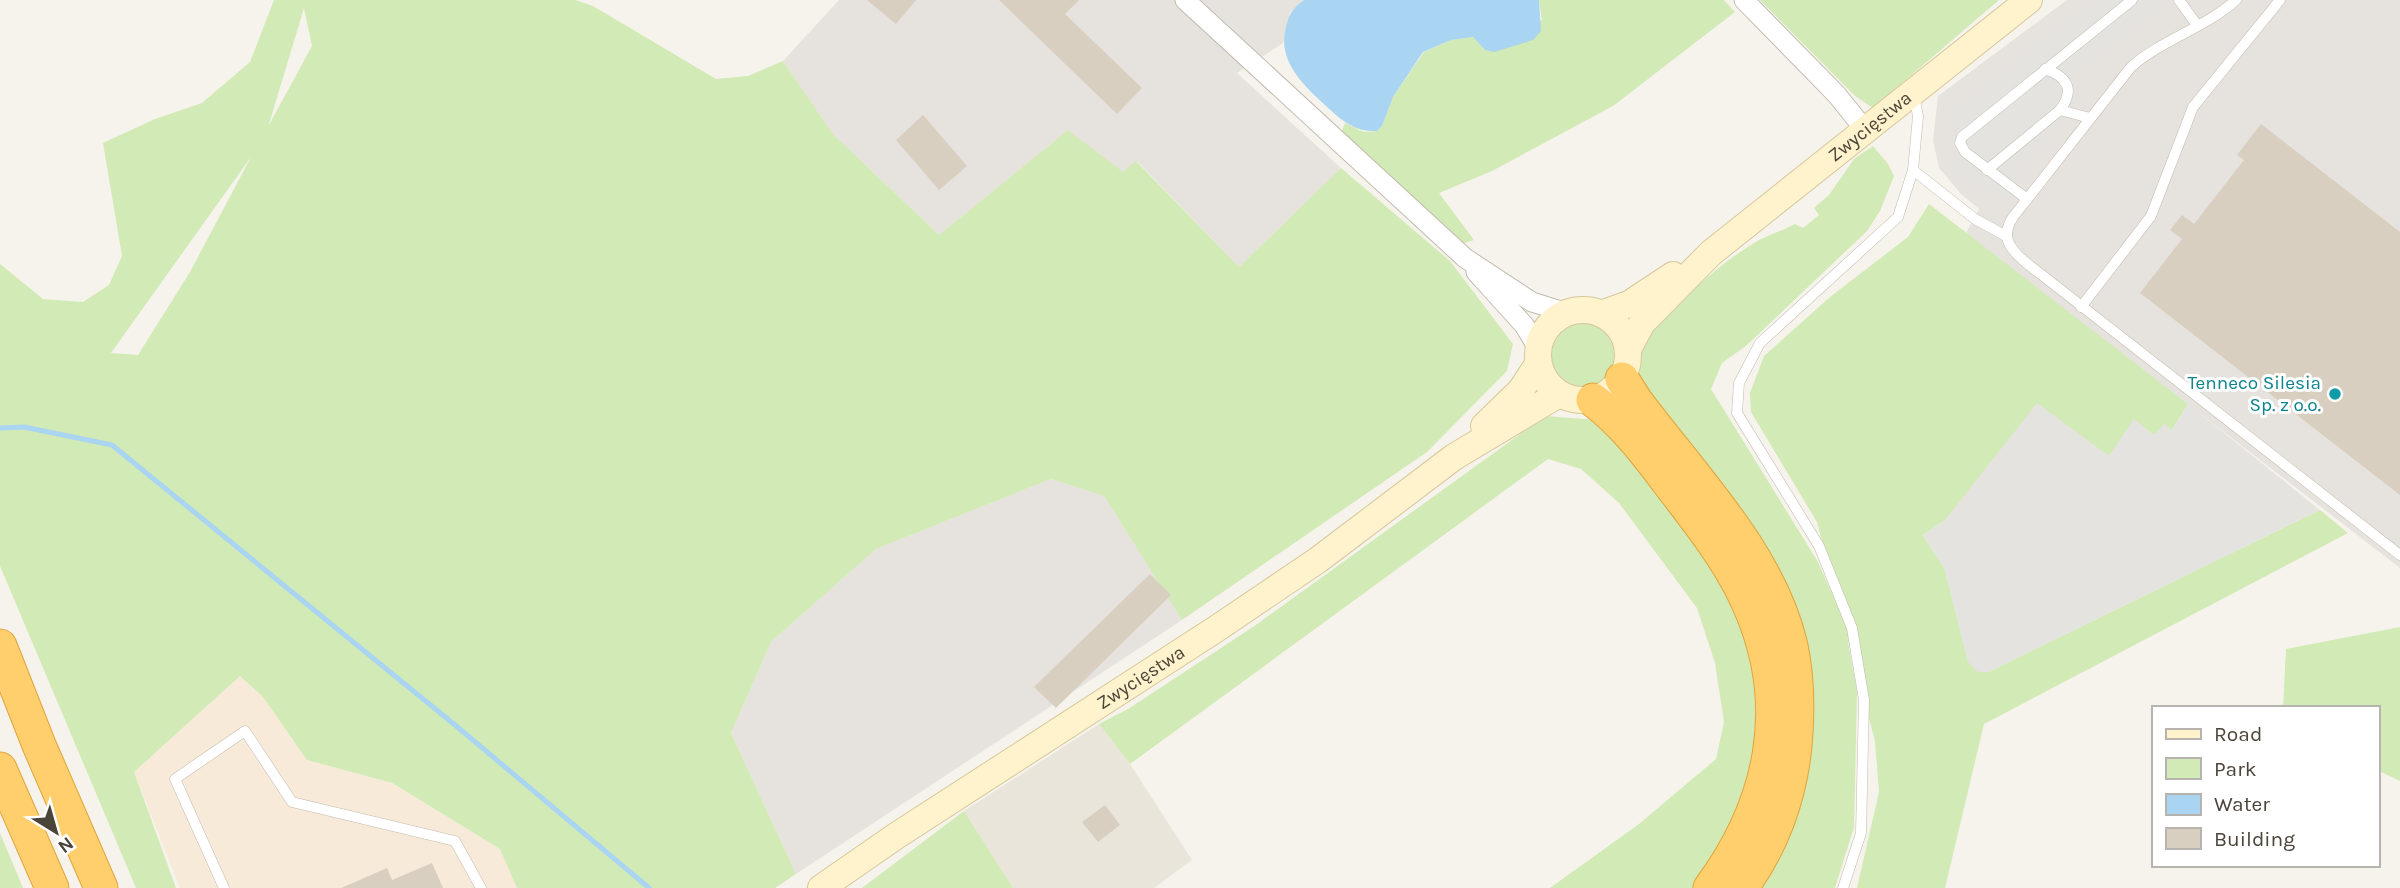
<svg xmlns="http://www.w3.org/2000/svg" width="2400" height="888" viewBox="0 0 2400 888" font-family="Karla,sans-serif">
  <rect width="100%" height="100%" fill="#f6f3ec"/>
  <!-- residential -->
  <polygon fill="#eae5da" points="1099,724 1130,764 1192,860 1154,888 1013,888 964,811"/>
  <!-- commercial -->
  <polygon fill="#f7ead8" points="240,676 263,697 307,760 391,783 500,849 520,888 180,888 134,772"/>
  <!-- industrial -->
  <g fill="#e6e2dd">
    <polygon points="839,0 1304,0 1290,12 1283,43 1237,73 1341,168 1239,267 1137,161 1123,173 1068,130 939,235 833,134 783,61"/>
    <polygon points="2067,0 2400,0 2400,568 1966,233 1979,209 1961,194 1939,168 1933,140 1938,96"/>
    <polygon points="1051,479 1104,496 1182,620 796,874 731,733 771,642 876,549"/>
  </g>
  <!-- green -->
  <g fill="#d2eab5" fill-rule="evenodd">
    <path d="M274 0H575L593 6 716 79 748 76 783 61 833 134 939 235 1068 130 1123 172 1136 161 1239 267 1341 168 1450 261 1513 344 1507 371 1427 452 1182 620 1104 496 1051 479 876 549 771 642 731 733 796 874 775 888H517L500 849 392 783 307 760 263 697 240 676 134 772 176 888H136L0 566V264L43 299 83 302 109 285 122 256 103 143 155 119 202 103 250 62ZM304 8 312 46 269 125V124ZM251 157 190 272 138 355 111 353Z"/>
    <polygon points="1539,0 1724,0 1735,12 1613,106 1492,171 1439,193 1474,240 1458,245 1340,136 1345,123 1364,132 1377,131 1382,126 1393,97 1424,52 1451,40 1473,37 1485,50 1542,20"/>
    <polygon points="1760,0 1999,0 1873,108 1855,96"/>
    <path d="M1873 146 1888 164 1894 176 1880 211 1867 231 1747 345 1722 363 1711 389 1818 562 1841 614 1817 522 1751 412 1750 393 1764 356 1830 297 1908 237 1929 204 2188 404 2172 430 2154 435 2134 420 2109 456 1945 520 1923 535 1945 570 1968 661 1988 672 2320 510 2348 533 1984 724 1945 888H1857L1879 792 1875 741 1847 636 1857 692 1854 827 1835 888H1758L1807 759 1637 377 1641 340C1678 304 1715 265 1761 239 1771 234 1784 230 1795 224L1803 228 1819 215 1814 208 1829 195 1854 159Z"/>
    <circle cx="1583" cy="355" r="33"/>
    <polygon points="1545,416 1597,420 1685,525 1734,604 1752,651 1759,746 1742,807 1700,888 1550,888 1639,824 1716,759 1724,722 1715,663 1697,608 1619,503 1581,469 1548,459 1130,764 1099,724 1128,709 1253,627"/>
    <polygon points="2400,627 2400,781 2377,770 2377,708 2283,708 2286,649"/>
    <polygon points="964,811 1013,888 862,888"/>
    <polygon points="0,833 23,888 0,888"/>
  </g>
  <!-- parking -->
  <g fill="#e5e3e0">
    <polygon points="2095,0 2170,0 2073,75 2083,90 2081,100 2070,118 2040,139 2044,145 2014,168 2024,173 2006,199 1962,181 1948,165 1956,152 1951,143 1955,125 1952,116 1960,106"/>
    <polygon points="2037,403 2109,456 2134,419 2154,435 2164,424 2172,430 2188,404 2320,510 1988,672 1978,672 1968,662 1945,570 1923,535 1945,520"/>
  </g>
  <!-- water -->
  <path fill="#a9d4f2" d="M1304 0H1539L1541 31 1533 40 1494 52 1485 50 1473 37 1451 40 1423 52 1393 97 1382 126 1377 131C1354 132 1341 120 1325 105 1304 86 1279 62 1285 32 1289 14 1290 11 1304 0Z"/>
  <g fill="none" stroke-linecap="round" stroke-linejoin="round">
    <!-- stream -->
    <polyline stroke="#a9d4f2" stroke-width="5" points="0,428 24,427 112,445 455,725 649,888"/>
  </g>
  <!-- building -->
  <g fill="#d8cfc1">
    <polygon points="867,0 916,0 896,24"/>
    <polygon points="999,0 1079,0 1065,14 1142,88 1117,114"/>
    <polygon points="923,115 967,166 939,190 896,140"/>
    <polygon points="2261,124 2400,232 2400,495 2140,293 2182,239 2170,230 2182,215 2194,224 2244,160 2237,155"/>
    <polygon points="1150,574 1171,595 1056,708 1034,687"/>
    <polygon points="1105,805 1120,825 1098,842 1082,822"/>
    <polygon points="432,863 443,888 341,888 387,868 392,880"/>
  </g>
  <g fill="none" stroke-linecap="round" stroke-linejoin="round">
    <defs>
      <g id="service">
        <polyline points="2179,0 2197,25"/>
        <path d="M2236 0C2205 28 2163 39 2131 67L2013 217C2001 236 2008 247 2024 261L2400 555"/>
        <polyline points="2060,110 2090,118"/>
        <polyline points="1913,170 1975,219 2006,236"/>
        <path d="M1987 170 2060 110C2075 90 2068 77 2045 69"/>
        <polyline points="2027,199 1965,152 1960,143 1962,137 2132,0"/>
        <polyline points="2081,307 2151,216 2193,107 2280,0"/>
        <polyline points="224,888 175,779 245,731 292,802 455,841 481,888"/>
        <polyline points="1843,888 1861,833 1864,700 1852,628 1819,546 1737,413 1739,383 1760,343 1898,217 1913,170 1918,116 1914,96"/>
      </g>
      <g id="minor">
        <polyline points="1185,0 1465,258 1532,302 1567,313"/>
        <polyline points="1744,0 1837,95 1865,130"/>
        <polyline points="1476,272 1524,325 1538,348"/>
      </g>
      <g id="secondary">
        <circle cx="1583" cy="355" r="45"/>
        <polyline points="1601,314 1629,304 1673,275"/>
        <path id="s1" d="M1628 349 1642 323 1711 253 2029 0"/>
        <polyline points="1484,426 1521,390 1538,364"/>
        <path id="s2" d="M821 888 896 836 1216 629 1318 560 1454 457 1559 394"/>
      </g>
      <g id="motorway">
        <path d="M1622 379 1636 401C1691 475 1770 554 1791 646 1798 679 1798 713 1795 746 1790 797 1772 847 1741 888"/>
        <path d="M1593 400C1629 427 1654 464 1681 499 1707 533 1733 567 1750 607 1793 706 1772 804 1710 888"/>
        <polyline points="0,646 39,745 101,888"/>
        <polyline points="0,769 52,888"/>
      </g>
    </defs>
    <!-- service casing -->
    <use href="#service" stroke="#c2bbae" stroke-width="11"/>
    <!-- minor casing -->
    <use href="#minor" stroke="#c2bbae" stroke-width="21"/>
    <!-- secondary casing -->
    <use href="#secondary" stroke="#d6c79b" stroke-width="28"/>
    <!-- motorway casing -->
    <use href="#motorway" stroke="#e0a43c" stroke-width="35"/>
    <!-- service -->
    <use href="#service" stroke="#fff" stroke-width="10"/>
    <!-- minor -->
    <use href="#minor" stroke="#fff" stroke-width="19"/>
    <!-- secondary -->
    <use href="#secondary" stroke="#fff3cd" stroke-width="26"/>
    <!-- motorway -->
    <use href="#motorway" stroke="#ffcf6e" stroke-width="33"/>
  </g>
  <!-- markers -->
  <circle fill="#0f9aa8" stroke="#fff" stroke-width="2.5" cx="2335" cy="394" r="7"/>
  <g text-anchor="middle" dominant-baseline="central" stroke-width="6" stroke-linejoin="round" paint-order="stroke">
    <!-- street labels -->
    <g font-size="19" fill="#4b4439" stroke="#fff">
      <text stroke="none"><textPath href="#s1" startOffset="331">Zwycięstwa</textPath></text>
      <text stroke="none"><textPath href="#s2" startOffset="383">Zwycięstwa</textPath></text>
    </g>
    <!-- culture labels -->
    <g font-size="19" fill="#0d838f" stroke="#fff" text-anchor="end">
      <text x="2321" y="383">Tenneco Silesia<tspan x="2321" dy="22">Sp. z o.o.</tspan></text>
    </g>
  </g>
  <!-- legend -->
  <rect x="2152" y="706" width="228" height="161" fill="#ffffff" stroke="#b7b4b0" stroke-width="2"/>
  <rect x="2166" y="729" width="35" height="10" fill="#fff3cd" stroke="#b7b4b0" stroke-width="2"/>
  <text x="2214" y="741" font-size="21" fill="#4b4439">Road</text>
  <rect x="2166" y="758" width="35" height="21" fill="#d2eab5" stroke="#b7b4b0" stroke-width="2"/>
  <text x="2214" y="776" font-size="21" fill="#4b4439">Park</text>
  <rect x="2166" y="794" width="35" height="21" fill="#a9d4f2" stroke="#b7b4b0" stroke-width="2"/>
  <text x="2214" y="811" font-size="21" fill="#4b4439">Water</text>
  <rect x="2166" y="828" width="35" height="21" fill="#d8cfc1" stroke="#b7b4b0" stroke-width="2"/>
  <text x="2214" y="846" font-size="21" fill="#4b4439">Building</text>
  <!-- north arrow -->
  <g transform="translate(56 832) rotate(143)" stroke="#ffffff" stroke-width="5" paint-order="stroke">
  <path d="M0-5L12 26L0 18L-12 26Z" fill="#4b4439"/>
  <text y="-10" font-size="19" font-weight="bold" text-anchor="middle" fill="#4b4439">N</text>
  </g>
</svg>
